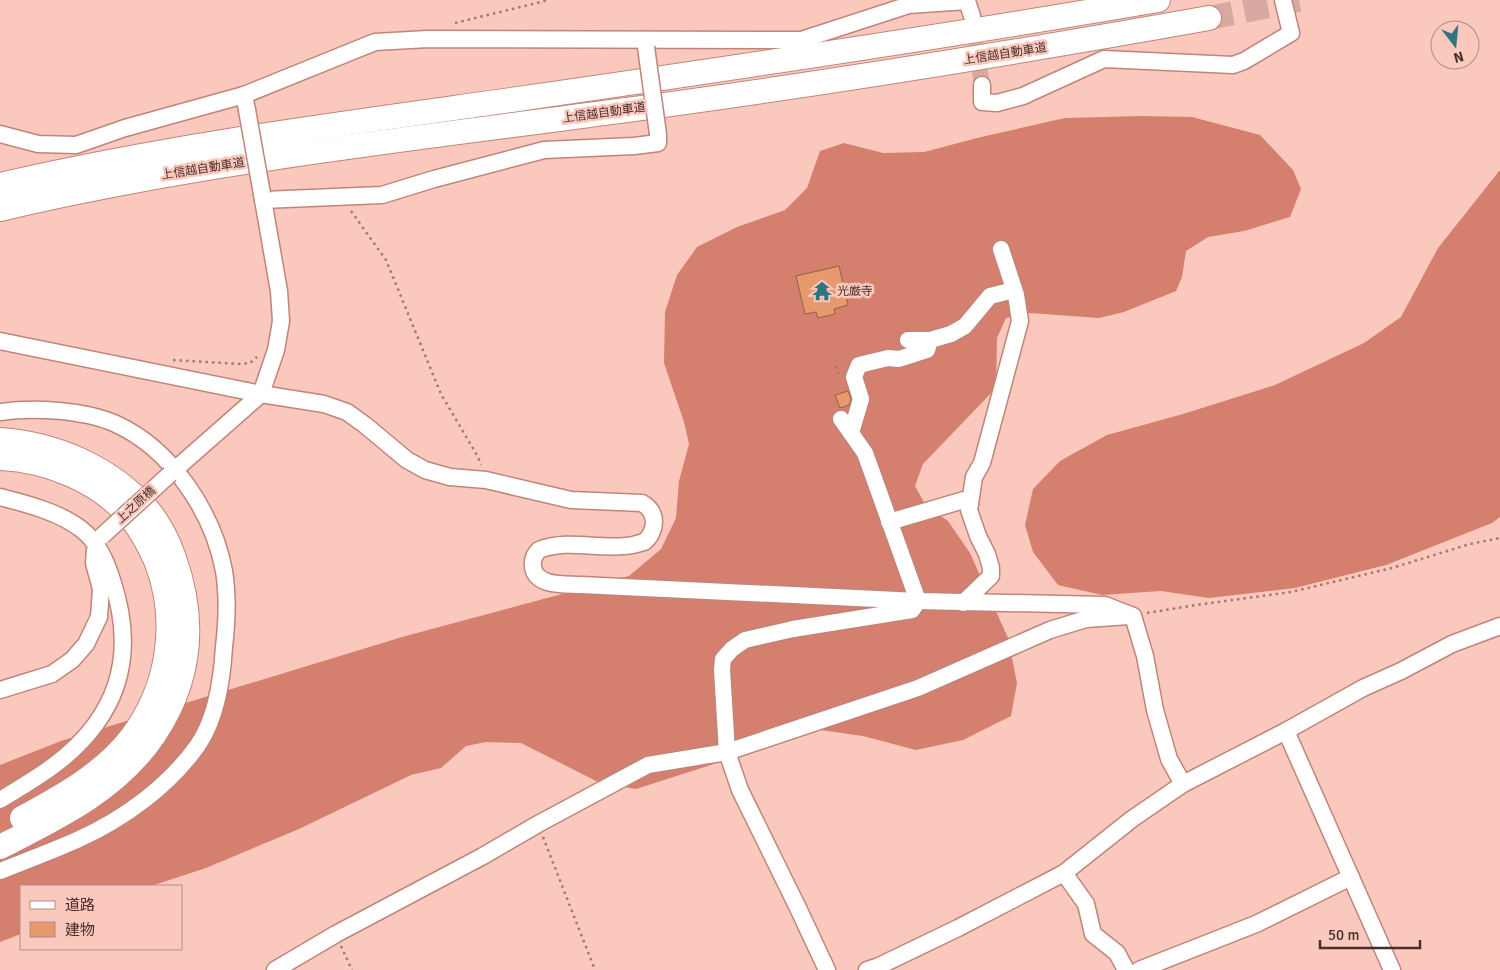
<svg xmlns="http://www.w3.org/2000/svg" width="1500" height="970" viewBox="0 0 1500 970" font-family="Signika,'Noto Sans JP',sans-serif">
  <rect width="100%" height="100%" fill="#fbc8be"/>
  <!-- forest -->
  <g fill="#d57f6f">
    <polygon points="1141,116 1192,117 1260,135 1293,170 1301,189 1290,217 1244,231 1208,237 1186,251 1182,277 1176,291 1124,312 1099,318 1030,313 1006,318 997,338 996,388 923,464 915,486 926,506 948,521 970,553 1008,638 1017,683 1011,716 963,740 916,750 863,736 820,730 636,789 600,783 521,743 486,742 466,746 441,768 411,775 299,829 206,868 151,886 21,886 21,934 0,942 0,765 61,741 402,637 629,576 661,549 676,518 679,481 689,444 684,422 664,363 665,312 677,275 697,247 737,227 785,210 807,188 820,151 844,143 883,153 924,152 981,137 1065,118"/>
    <polygon points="1500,170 1500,517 1492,523 1386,565 1295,588 1209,598 1161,591 1102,595 1058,585 1033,552 1025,525 1033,489 1060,461 1107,435 1183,414 1275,385 1364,343 1401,317 1438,248"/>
  </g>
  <!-- building -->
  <g fill="#e6996c" stroke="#926245">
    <polygon points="839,266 848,305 834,309 835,314 818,318 816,312 805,314 796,276"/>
    <polygon points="848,391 851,399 849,405 840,408 835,395"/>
  </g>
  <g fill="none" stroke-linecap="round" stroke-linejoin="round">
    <!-- minor-tunnel -->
    <polyline stroke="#d7a9a0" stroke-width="16" stroke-dasharray="16 8" stroke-linecap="butt" points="972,20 982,85"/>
    <!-- highway-tunnel -->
    <polyline stroke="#d7a9a0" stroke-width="24" stroke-dasharray="24 12" stroke-linecap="butt" points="1209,18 1299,0"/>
    <defs>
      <g id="minor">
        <polyline points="982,85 982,102 997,103 1023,96 1104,59 1233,65 1244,61 1291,33 1283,0"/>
        <polyline points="247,110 244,95 375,42 428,39 801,40 909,5 967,1 972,16"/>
        <polyline points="0,134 38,144 76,145 125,128 244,95"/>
        <polyline points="263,200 382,195 434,179 544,150 634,146 658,143 658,134"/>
        <polyline points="908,340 930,340 951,334 965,326 990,296 1014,290"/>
        <path d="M0 341 261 394 324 404 347 412 365 425 407 460 425 470 450 477 486 480 571 500 642 503C649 507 654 513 654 522 654 529 650 538 644 542 641 543 636 544 633 545 602 551 569 538 539 550 534 555 532 560 533 567 536 587 565 584 581 585L918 601 1105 605 1133 616"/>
        <path d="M0 412C33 407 85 410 116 424 171 449 213 512 224 571 228 596 227 622 224 647 222 679 217 717 198 745 169 786 124 819 77 840 52 851 26 861 0 871"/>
        <polyline points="841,419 865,453 918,601"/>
        <polyline points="851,433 861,399 854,377 859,365 888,358 899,359 927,350 930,340"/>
        <polyline points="170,474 261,394 276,350 281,321 279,291 262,194"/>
        <path d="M0 497C27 504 59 512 81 529 98 542 106 561 112 580 129 631 128 681 95 725 70 759 35 779 0 800"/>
        <polyline points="889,522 964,500 970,504"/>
        <polyline points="963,603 991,576 991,568 987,554 978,536 969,510 974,477 982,463 1020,321 1016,295 1001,249"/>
        <polyline points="1133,616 1145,656 1155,710 1169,759 1183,784"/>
        <polyline points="0,690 52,674 72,660 86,644 99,617 101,589 94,563 95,550"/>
        <polyline points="1286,731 1392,970"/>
        <polyline points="1064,873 1086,904 1093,934 1117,953 1126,970"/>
        <polyline points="275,970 336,934 483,856 538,824 648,765 727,752 918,688 1050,630 1086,619 1129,616"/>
        <polyline points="827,970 798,908 740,790 727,752 722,670 723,659 732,649 745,640 793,629 912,610 918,601"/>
        <polyline points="867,970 879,966 958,928 1064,873 1132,819 1183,784 1286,731 1363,688 1401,671 1452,644 1500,626"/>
        <polyline points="1139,970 1256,924 1351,877"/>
      </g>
      <g id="highway">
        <path d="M0 185C168 146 340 124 511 100 727 69 943 37 1158 0"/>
        <path d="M0 209C204 161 412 139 619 111 816 85 1013 53 1209 18"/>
        <path d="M0 440C56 444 109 467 147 509 159 523 168 541 174 558 196 620 191 680 154 735 117 790 57 818 0 847"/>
        <path d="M0 458C48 460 99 481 131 518 142 531 150 547 157 563 179 622 169 688 131 738 103 774 61 797 22 818"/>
      </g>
    </defs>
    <!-- minor casing -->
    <use href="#minor" stroke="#c0857a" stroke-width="19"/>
    <!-- highway casing -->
    <use href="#highway" stroke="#c0857a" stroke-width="26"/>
    <!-- path -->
    <g stroke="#9f7972" stroke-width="2.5" stroke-dasharray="2.5 4" stroke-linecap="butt">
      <polyline points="455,23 549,0"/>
      <polyline points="351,211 386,260 441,394 478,457 481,465"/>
      <polyline points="173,360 241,364 250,363 257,357"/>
      <polyline points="836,366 839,374"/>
      <polyline points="1147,613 1196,605 1291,592 1392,568 1470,544 1500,538"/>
      <polyline points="543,837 595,970"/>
      <polyline points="341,946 352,970"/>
    </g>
    <!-- minor -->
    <use href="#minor" stroke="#fff" stroke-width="16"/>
    <!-- highway -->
    <use href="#highway" stroke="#fff" stroke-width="24"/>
    <defs>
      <g id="minor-bridge">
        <polyline points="646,47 658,134"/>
        <polyline points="247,110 262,194"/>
        <polyline points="102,536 170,474"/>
      </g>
    </defs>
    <!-- minor-bridge casing -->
    <use href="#minor-bridge" stroke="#c0857a" stroke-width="19" stroke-linecap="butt"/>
    <!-- minor-bridge -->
    <use href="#minor-bridge" stroke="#fff" stroke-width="16"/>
  </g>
  <!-- icons -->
  <defs>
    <symbol id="temple-bare" viewBox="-9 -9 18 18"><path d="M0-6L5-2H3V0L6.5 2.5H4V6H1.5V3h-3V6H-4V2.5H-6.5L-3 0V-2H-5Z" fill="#2e7581" stroke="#fbc8be" stroke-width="2.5" paint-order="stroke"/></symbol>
  </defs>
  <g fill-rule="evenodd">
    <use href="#temple-bare" x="808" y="277" width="28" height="28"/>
  </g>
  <g text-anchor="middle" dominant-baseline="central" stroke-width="5" stroke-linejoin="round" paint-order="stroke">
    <!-- street labels -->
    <g font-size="12" fill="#482f2a" stroke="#fbc8be">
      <text transform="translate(1005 54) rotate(-9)">上信越自動車道</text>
      <text transform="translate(604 113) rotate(-8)">上信越自動車道</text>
      <text transform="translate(203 169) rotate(-9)">上信越自動車道</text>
      <text transform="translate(136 505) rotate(-42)">上之原橋</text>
    </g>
    <!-- poi labels -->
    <g font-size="12" fill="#482f2a" stroke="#fbc8be" text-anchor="start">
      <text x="837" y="291">光厳寺</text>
    </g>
  </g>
  <!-- legend -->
  <rect x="20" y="885" width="162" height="65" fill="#fbc8be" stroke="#b38b83"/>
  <rect x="30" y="901" width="25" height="8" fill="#ffffff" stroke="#b38b83"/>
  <text x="65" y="910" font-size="15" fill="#482f2a">道路</text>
  <rect x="30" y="922" width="25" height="15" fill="#e6996c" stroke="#b38b83"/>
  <text x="65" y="935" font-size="15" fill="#482f2a">建物</text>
  <!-- north arrow -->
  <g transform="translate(1455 45) rotate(164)"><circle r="24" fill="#fbc8be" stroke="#b38b83"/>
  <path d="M0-4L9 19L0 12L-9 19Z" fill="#2e7581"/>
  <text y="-8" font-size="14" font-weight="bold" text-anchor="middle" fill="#482f2a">N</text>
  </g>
  <!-- scale -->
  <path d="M1320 940v8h100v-8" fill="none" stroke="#482f2a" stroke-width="2.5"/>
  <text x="1328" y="940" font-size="15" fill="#482f2a" stroke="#fbc8be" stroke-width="4" paint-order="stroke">50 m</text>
</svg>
